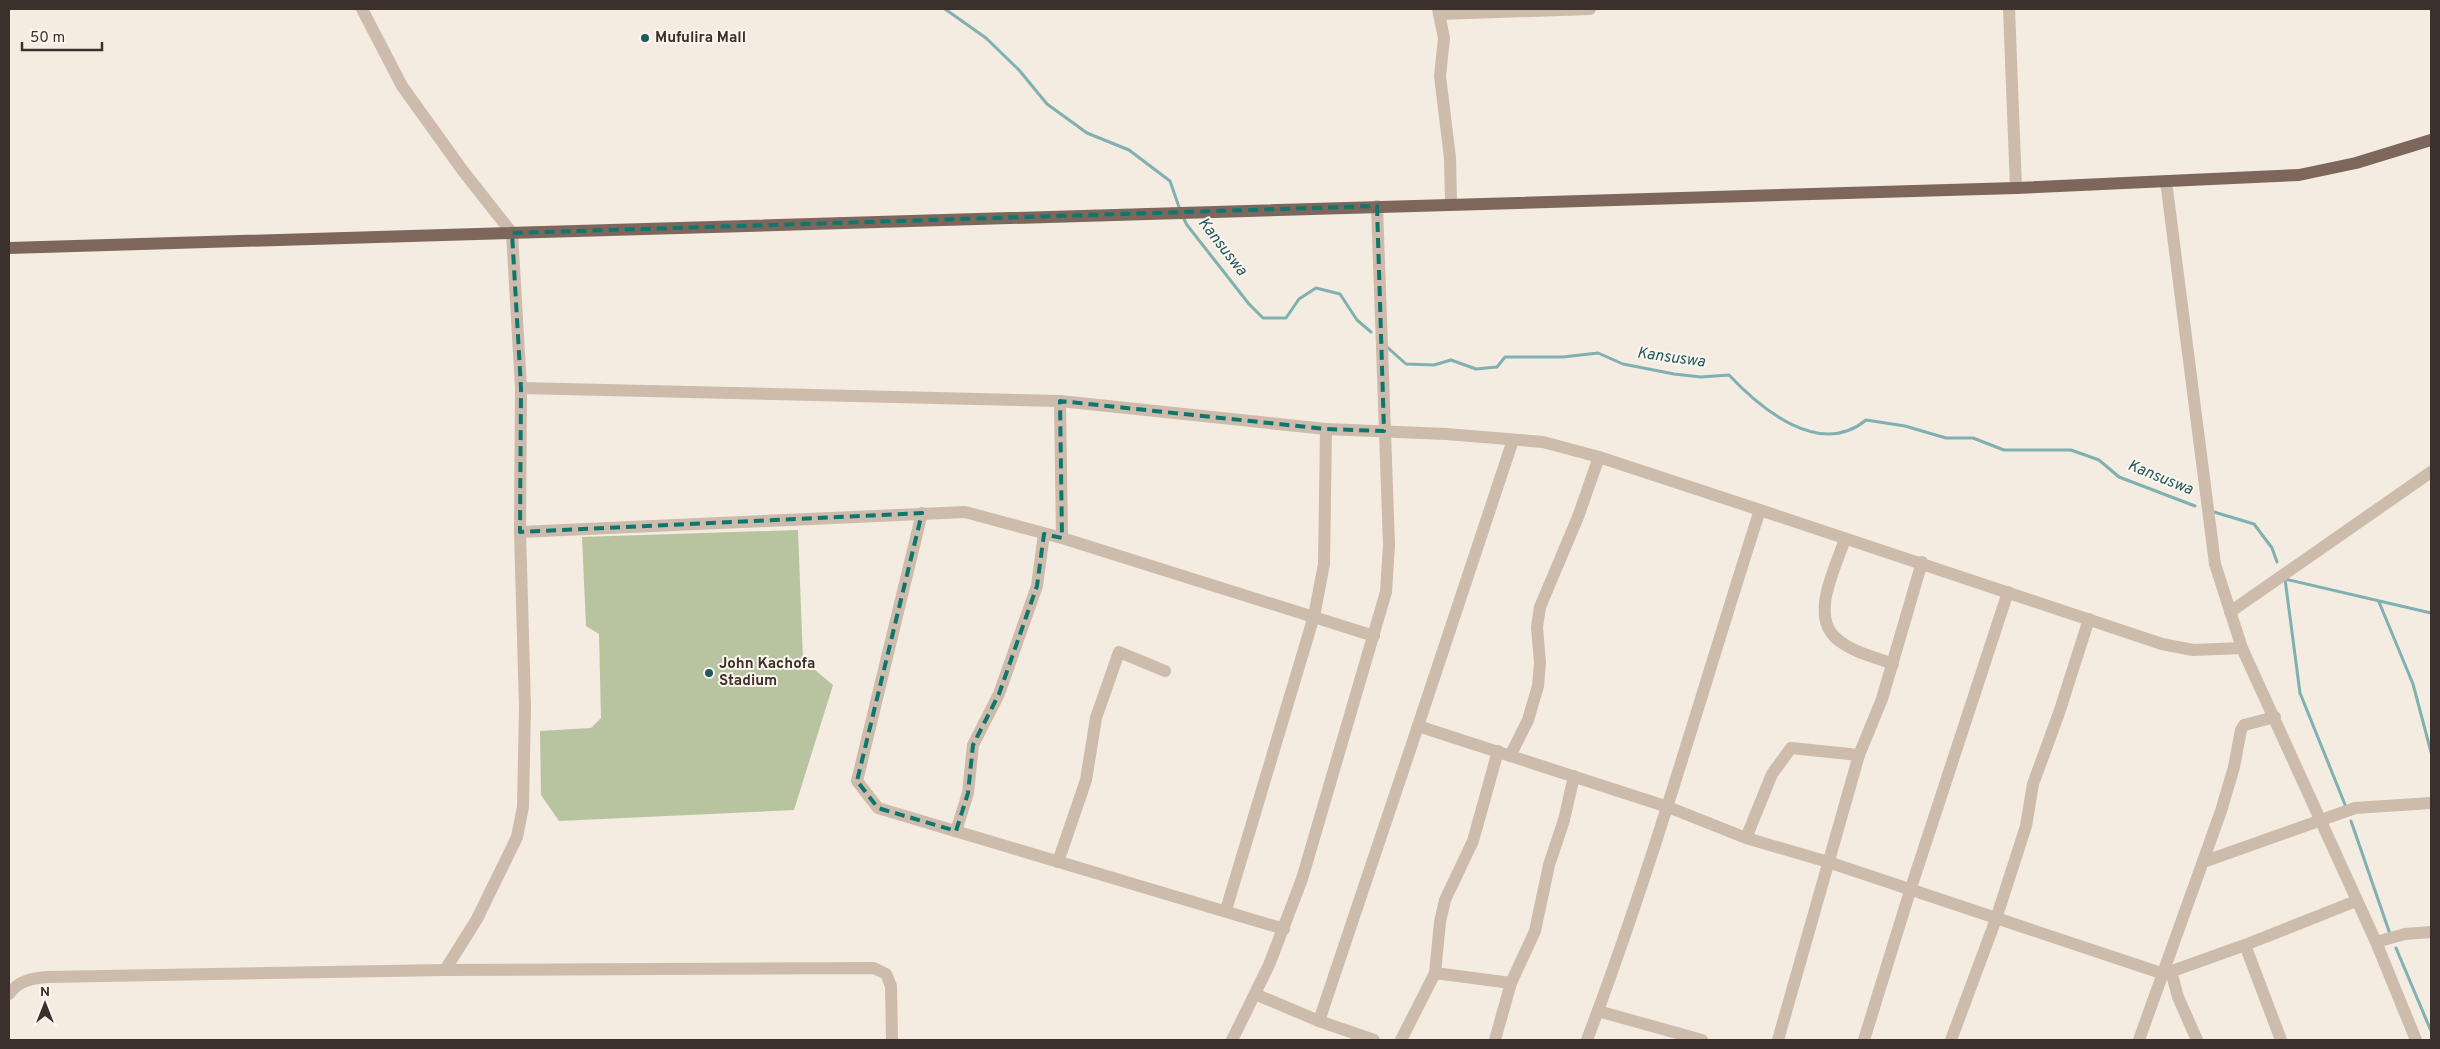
<svg xmlns="http://www.w3.org/2000/svg" width="2440" height="1049" viewBox="0 0 2440 1049" font-family="Overpass,sans-serif">
  <rect width="100%" height="100%" fill="#f4ebe1"/>
  <!-- green -->
  <polygon fill="#b8c4a0" points="798,530 803,660 833,685 794,810 559,821 541,795 540,731 591,728 601,718 599,634 586,626 582,537"/>
  <g fill="none" stroke-linecap="round" stroke-linejoin="round">
    <!-- stream -->
    <g stroke="#7fb0b2" stroke-width="3">
      <polyline points="945,9 986,38 1019,70 1047,104 1087,133 1129,150 1170,181 1180,210"/>
      <polyline points="1182,215 1187,225 1249,304 1263,318 1286,318 1299,299 1316,288 1340,294 1357,320 1371,332"/>
      <path d="M1387 347 1406 364 1434 365 1451 360 1476 369 1497 367 1505 357H1563L1598 353 1623 364 1674 374 1701 377 1729 375C1762 410 1820 458 1866 420L1905 426 1946 438H1973L2004 450H2071L2099 460 2119 477 2195 506"/>
      <polyline points="2214,512 2254,524 2272,548 2277,562"/>
      <polyline points="2379,602 2413,684 2431,752"/>
      <polyline points="2346,807 2300,693 2285,579 2431,613"/>
      <polyline points="2351,821 2390,934"/>
      <polyline points="2396,948 2431,1031"/>
    </g>
    <!-- minor -->
    <g stroke="#cdbbac" stroke-width="12">
      <polyline points="362,9 402,86 463,171 512,233 521,388 520,532 525,707 523,807 517,837 477,919 445,970"/>
      <polyline points="1438,9 1444,38 1440,76 1450,158 1451,203"/>
      <polyline points="2009,9 2016,188"/>
      <polyline points="1439,14 1590,9"/>
      <polyline points="2166,181 2215,564 2242,648 2376,942 2416,1040"/>
      <polyline points="521,388 1060,401 1326,429 1446,434 1543,442 1599,457 1760,510 2162,644 2193,650 2242,648"/>
      <polyline points="1060,401 1062,538"/>
      <polyline points="1513,440 1418,726 1668,807 1746,838 1828,862 2164,974 2245,945 2356,901"/>
      <polyline points="922,513 857,781 878,808 1284,929"/>
      <polyline points="520,532 965,512 1062,538 1374,636"/>
      <path d="M1845 539C1836 567 1809 616 1837 639 1852 652 1875 657 1893 664"/>
      <polyline points="2230,612 2431,472"/>
      <polyline points="1510,756 1528,720 1538,686 1540,663 1537,627 1540,607 1578,517 1599,457"/>
      <polyline points="956,831 968,793 973,745 999,694 1037,586 1044,534"/>
      <polyline points="1746,838 1772,774 1791,748 1859,755"/>
      <polyline points="1058,862 1086,780 1096,718 1119,652 1165,671"/>
      <polyline points="2203,862 2355,808 2431,803"/>
      <polyline points="1226,910 1314,616 1324,564 1326,429"/>
      <polyline points="2376,942 2405,934 2431,932"/>
      <polyline points="2245,945 2281,1040"/>
      <polyline points="2171,971 2178,997 2197,1040"/>
      <polyline points="1435,973 1511,983"/>
      <path d="M9 994C19 980 33 978 48 977L445 970 874 968 886 974 891 986 892 1040"/>
      <polyline points="1255,994 1319,1021 1374,1040"/>
      <polyline points="1598,1011 1702,1040"/>
      <polyline points="1319,1021 1418,726"/>
      <polyline points="1232,1040 1269,965 1302,879 1386,592 1389,545 1377,206"/>
      <polyline points="1401,1040 1435,973 1440,922 1445,900 1473,841 1498,751"/>
      <polyline points="1495,1040 1511,983 1535,931 1549,865 1564,820 1574,776"/>
      <path d="M1587 1040C1653 866 1703 687 1760 510"/>
      <polyline points="1778,1040 1859,755 1882,699 1922,562"/>
      <polyline points="1864,1040 1910,891 2008,592"/>
      <polyline points="1951,1040 1996,919 2026,826 2033,784 2059,713 2089,619"/>
      <polyline points="2139,1040 2221,811 2234,767 2241,730 2244,725 2275,717"/>
    </g>
    <!-- major -->
    <polyline stroke="#7d675c" stroke-width="12" points="9,248 2016,188 2299,175 2356,163 2431,140"/>
  </g>
  <!-- marked area -->
  <path fill="none" stroke="#0f766e" stroke-width="4" stroke-dasharray="10 6" stroke-linejoin="round" d="M1377 206 1384 431 1326 429 1060 401 1062 538 1044 534 1037 586 999 694 973 745 968 793 956 831 878 808 857 781 922 513 520 532 521 388 512 233Z"/>
  <!-- markers -->
  <g fill="#1f5a5e" stroke="#fbf5ee" stroke-width="2">
    <circle cx="645" cy="38" r="5"/>
    <circle cx="709" cy="673" r="5"/>
  </g>
  <g text-anchor="middle" dominant-baseline="central" stroke-width="4" stroke-linejoin="round" paint-order="stroke">
    <!-- poi labels -->
    <g font-size="15" font-weight="bold" fill="#3b302b" stroke="#fbf5ee" text-anchor="start">
      <text x="655" y="38">Mufulira Mall</text>
      <text x="719" y="664">John Kachofa<tspan x="719" dy="17">Stadium</tspan></text>
    </g>
    <!-- water labels -->
    <g font-size="16" font-style="italic" fill="#1f5a5e" stroke="#fbf5ee">
      <text transform="translate(1222 247) rotate(52)">Kansuswa</text>
      <text transform="translate(1671 358) rotate(8)">Kansuswa</text>
      <text transform="translate(2160 478) rotate(22)">Kansuswa</text>
    </g>
  </g>
  <!-- border -->
  <rect width="2440" height="1049" fill="none" stroke="#3b302b" stroke-width="20"/>
  <!-- north arrow -->
  <g transform="translate(45 1004)" stroke="#fbf5ee" stroke-width="4" paint-order="stroke">
  <path d="M0-4L9 19L0 12L-9 19Z" fill="#3b302b"/>
  <text y="-8" font-size="14" font-weight="bold" text-anchor="middle" fill="#3b302b">N</text>
  </g>
  <!-- scale -->
  <path d="M22 42v8h80v-8" fill="none" stroke="#3b302b" stroke-width="2.5"/>
  <text x="30" y="42" font-size="15" fill="#3b302b" stroke="#fbf5ee" stroke-width="4" paint-order="stroke">50 m</text>
</svg>
